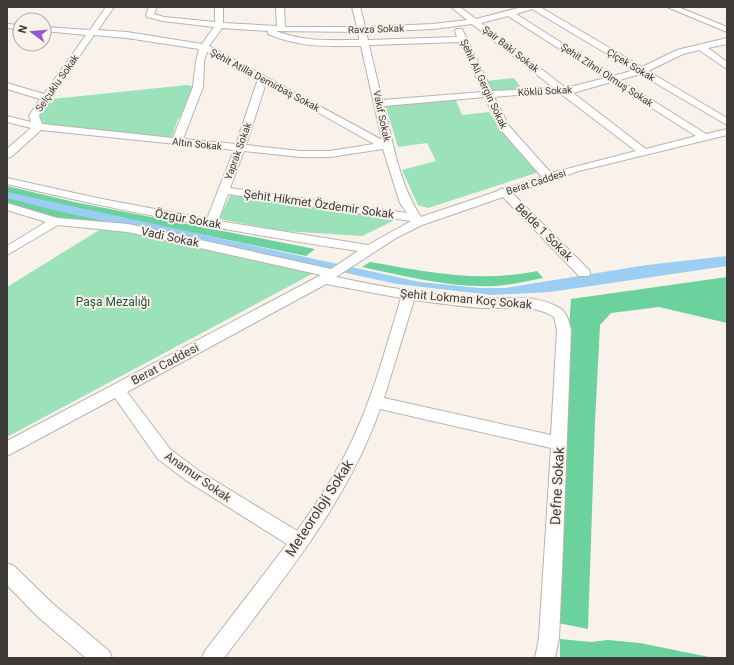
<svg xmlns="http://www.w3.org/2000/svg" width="734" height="665" viewBox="0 0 734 665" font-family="Roboto,sans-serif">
  <rect width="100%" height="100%" fill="#f9f2eb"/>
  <!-- green -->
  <g fill="#9be1ba">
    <polygon points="514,78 522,89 490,92 485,81"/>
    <polygon points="187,85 192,86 187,110 178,119 172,137 46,126 40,119 40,115 52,99"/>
    <polygon points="455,98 462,115 489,112 503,133 539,172 428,208 418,205 402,170 436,161 427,143 398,147 385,104"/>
    <polygon points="231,194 397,219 362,236 283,231 219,219"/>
    <polygon points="104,227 314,273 7,437 7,287"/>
  </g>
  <!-- forest -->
  <g fill="#6bd19d">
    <polygon points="7,186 74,202 315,249 306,256 113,216 104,225 68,220 7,204"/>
    <path d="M370 262C429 272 477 283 537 271L543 278C527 281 511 285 495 286 451 288 405 276 362 267Z"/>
    <polygon points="727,277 727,323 659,307 611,313 600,325 595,422 588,629 558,623 566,374 571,299"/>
    <polygon points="560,639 591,642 608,640 640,643 714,658 560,658"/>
  </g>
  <!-- water -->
  <polygon fill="#9ccef3" points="7,192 420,282 479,288 505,288 647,265 727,256 727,266 550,292 492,295 397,284 62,212 7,198"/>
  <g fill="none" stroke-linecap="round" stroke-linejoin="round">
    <defs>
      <g id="minor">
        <path d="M106 7H114L98 30 127 32 202 44 214 27 163 21 147 17 146 15 149 7H157L154 14 164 17 215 22V7H223V23L277 26 276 7H284L285 27H357L352 7H360L365 27 433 24 467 20 451 7H460L476 19 522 7H540L642 67 677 50 727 38V44L708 48 727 62V69L699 50 683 54 648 71 727 118V125L640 74 620 80 706 134 727 129V135L579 171 513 194 589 270 590 273 589 276H579L503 197 422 225 396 238 336 277C381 287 426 294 472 298 500 300 530 293 556 306 567 311 568 319 571 330L562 571 559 638 555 658H535L539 638 551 448 380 409C347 503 283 579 224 658H202L205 651 287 544 187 481 158 459 115 398 7 456V441L321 275 128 232 58 225 7 255V246L46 222 7 210V203L57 218 128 224 331 269 358 251C240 233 123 212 7 184V178L97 198 207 219 234 150 41 130 11 157 7 158V149L31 128 7 122V116L31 122 29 116 40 99 7 89V83L44 94 86 35 44 31V27L90 30ZM532 9 634 70 614 76 516 14ZM508 16 605 78 566 88 481 23ZM472 24 554 88 492 91 462 29H456L455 31 457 37 368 40 366 32 433 29ZM222 28 268 31V34C302 48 325 46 361 46L382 140 209 46ZM276 31 358 32 359 40C330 40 304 42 276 31ZM94 35 127 38 199 49 196 61 193 87 173 138 42 124 39 116 41 111ZM460 42 483 92 382 100 369 45ZM207 52 258 79 236 144 183 139 203 87 204 61ZM611 82 696 136 646 149 573 93ZM266 83 374 144 330 151H300L246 145ZM540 93 561 94 636 151 551 173 509 126 494 97ZM485 97 500 129 542 177 507 188 500 189 498 191 421 217C399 184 393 143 384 106ZM383 149 400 203 407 213 230 188 244 151 300 157H330ZM228 194 411 221 368 245 218 221ZM326 284 401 298C385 350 371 405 346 453 332 480 315 506 297 531L199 471 170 449 127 392ZM414 300C437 303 459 306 482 308 506 309 532 303 554 317L557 330 551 435 384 398Z"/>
        <polygon points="667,7 678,7 727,27 727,32"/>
        <polygon points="7,24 20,25 20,29 7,28"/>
        <polygon points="7,563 14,566 52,603 109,651 112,658 86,658 38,617 7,585"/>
      </g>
    </defs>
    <!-- minor casing -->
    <use href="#minor" stroke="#bab3ad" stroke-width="2"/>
    <!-- minor -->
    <use href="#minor" fill="#fff" fill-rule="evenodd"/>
  </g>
  <g text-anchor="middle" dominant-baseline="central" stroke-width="4" stroke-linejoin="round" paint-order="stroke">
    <!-- far-street labels -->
    <g font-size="10" fill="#3d3a38" stroke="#f9f2eb">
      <text transform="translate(376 29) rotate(-2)">Ravza Sokak</text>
      <text transform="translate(511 49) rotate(38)">Şair Baki Sokak</text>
      <text transform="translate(631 65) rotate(31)">Çiçek Sokak</text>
      <text transform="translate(607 75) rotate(33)">Şehit Zihni Olmuş Sokak</text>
      <text transform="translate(265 80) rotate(28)">Şehit Atilla Demirbaş Sokak</text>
      <text transform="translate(57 83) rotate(-55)">Selçuklu Sokak</text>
      <text transform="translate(484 84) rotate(65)">Şehit Ali Gergin Sokak</text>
      <text transform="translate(545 91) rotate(-3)">Köklü Sokak</text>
      <text transform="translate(382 116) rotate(78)">Vakıf Sokak</text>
      <text transform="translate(197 144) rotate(6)">Altın Sokak</text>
      <text transform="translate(238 151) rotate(-70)">Yaprak Sokak</text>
      <text transform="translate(536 182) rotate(-18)">Berat Caddesi</text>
    </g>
    <!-- street labels -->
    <g font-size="12" fill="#3d3a38" stroke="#f9f2eb">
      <text transform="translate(319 204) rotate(8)">Şehit Hikmet Özdemir Sokak</text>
      <text transform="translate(188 219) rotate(10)">Özgür Sokak</text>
      <text transform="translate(544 232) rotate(45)">Belde 1 Sokak</text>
      <text transform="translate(170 237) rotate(12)">Vadi Sokak</text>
      <text transform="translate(466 299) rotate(5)">Şehit Lokman Koç Sokak</text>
      <text transform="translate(165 364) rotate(-28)">Berat Caddesi</text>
      <text transform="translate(198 477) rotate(35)">Anamur Sokak</text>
    </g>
    <!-- park labels -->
    <g font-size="12" fill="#25503a" stroke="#f9f2eb">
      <text x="113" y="302">Paşa Mezalığı</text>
    </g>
    <!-- near-street labels -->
    <g font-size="14" fill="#3d3a38" stroke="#f9f2eb">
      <text transform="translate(557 486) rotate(-87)">Defne Sokak</text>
      <text transform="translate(319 508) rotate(-57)">Meteoroloji Sokak</text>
    </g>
  </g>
  <!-- border -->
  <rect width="734" height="665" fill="none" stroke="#3d3a38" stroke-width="16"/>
  <!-- north arrow -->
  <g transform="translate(32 32) rotate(286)"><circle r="19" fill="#f9f2eb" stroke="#aea8a3"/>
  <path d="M0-3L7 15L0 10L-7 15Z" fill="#9557cd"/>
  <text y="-6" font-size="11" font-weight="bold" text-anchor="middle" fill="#3d3a38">N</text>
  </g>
</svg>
